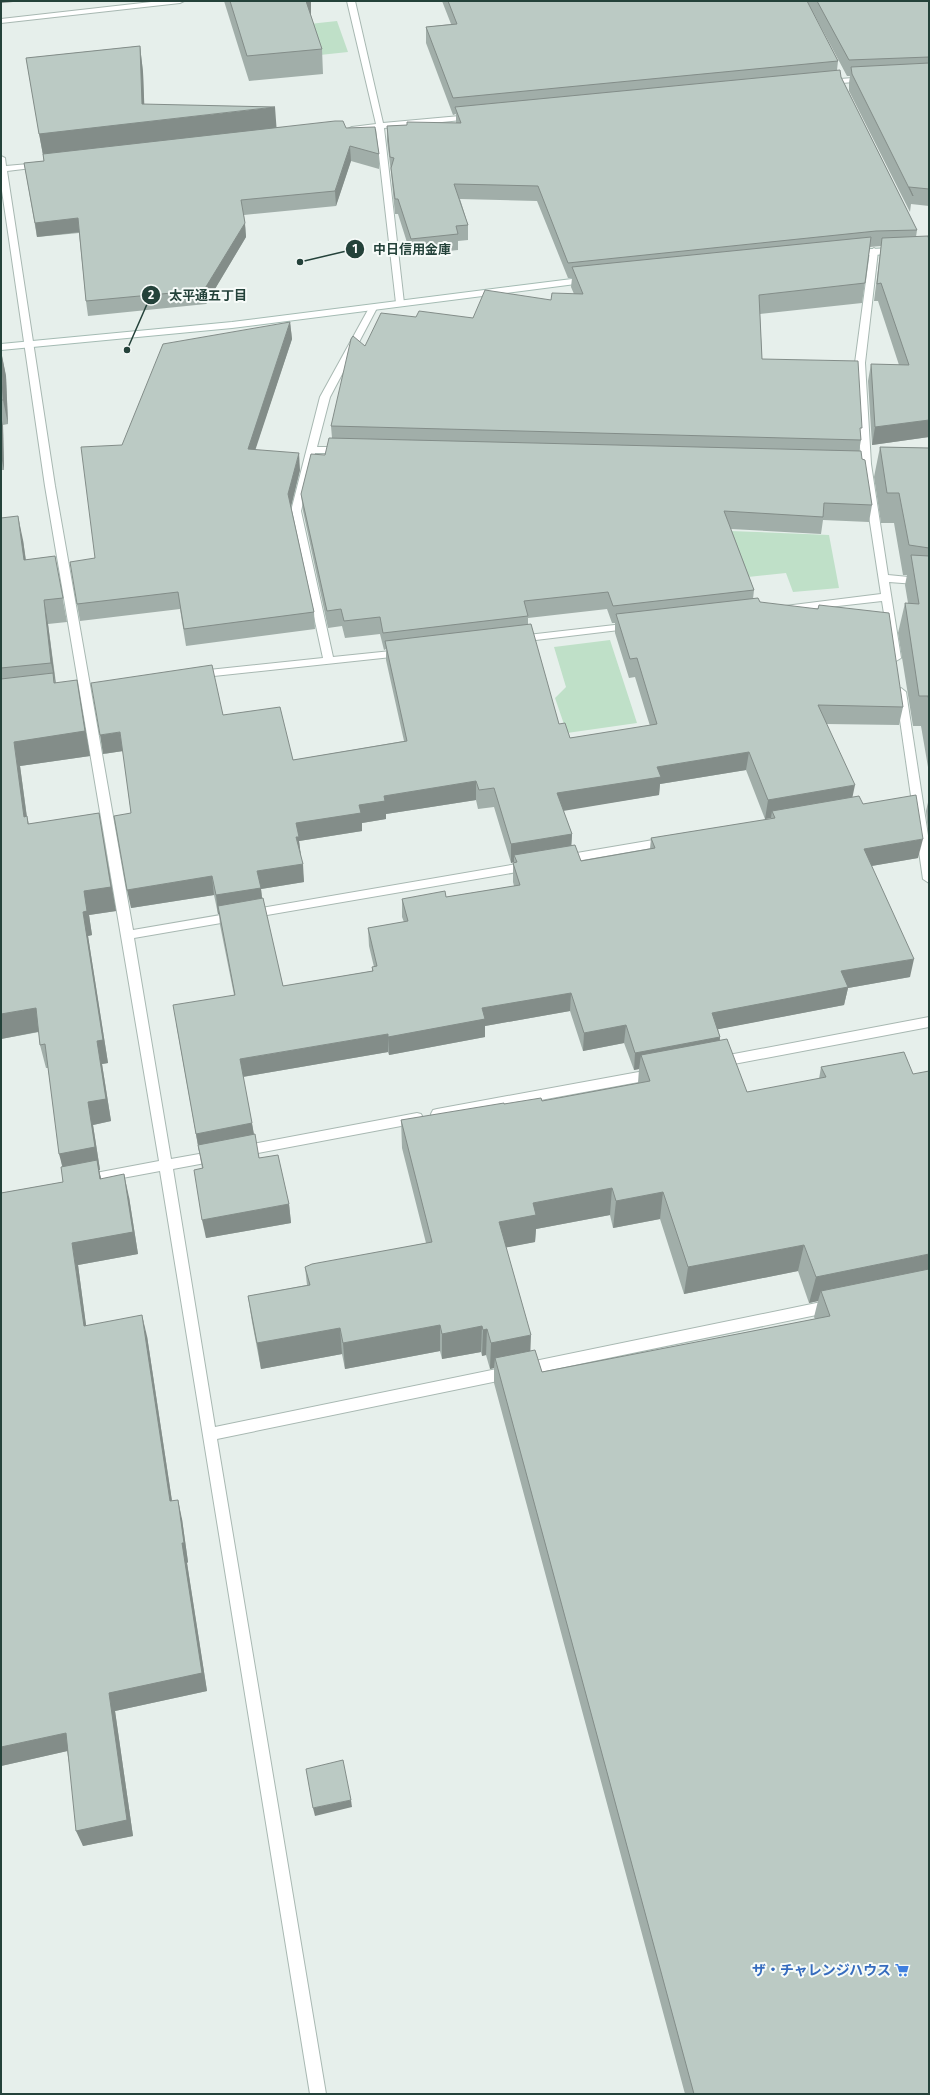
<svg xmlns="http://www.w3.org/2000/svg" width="930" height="2095" viewBox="0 0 930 2095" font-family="'Fira Sans','Noto Sans JP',sans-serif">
  <rect width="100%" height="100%" fill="#e6efeb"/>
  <!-- green -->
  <g fill="#bfe0c8">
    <polygon points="337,21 348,52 254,62 245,31"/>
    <polygon points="730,531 829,535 839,588 793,592 786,573 748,577"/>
    <polygon points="610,640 637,723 567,733 555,698 566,687 554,647"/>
  </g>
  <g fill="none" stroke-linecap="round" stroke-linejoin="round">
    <defs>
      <g id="street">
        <polygon points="160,1 184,1 180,3 1,23 1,19"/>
        <polygon points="347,1 355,1 383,123 471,115 475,117 471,119 384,128 404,303 400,306 396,303 376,129 352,131 348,129 352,127 376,124"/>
        <polygon points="865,77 869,79 868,81 828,84 824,82 828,80"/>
        <polygon points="1,156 5,158 6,166 40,163 44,165 40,167 7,171 55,486 133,930 529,862 535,866 529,870 134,938 171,1159 216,1151 220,1152 222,1156 220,1160 216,1161 173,1169 215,1427 831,1300 836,1302 838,1306 836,1310 831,1312 217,1439 326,2094 310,2094 160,1171 85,1185 81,1184 79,1180 81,1176 85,1175 159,1161 45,486 1,184"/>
        <polygon points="874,248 878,251 865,363 871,464 888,575 929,579 929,585 889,582 901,658 896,661 891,658 882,601 785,612 780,609 785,606 881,594 861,464 855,363 870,251"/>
        <polygon points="373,305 377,308 330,397 317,447 343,447 348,450 343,453 315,453 301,511 333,657 401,650 406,653 401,656 195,678 194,675 199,671 323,658 291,511 320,397 369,308"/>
        <polygon points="632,623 636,624 637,626 636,628 519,642 514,639 519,636"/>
        <polygon points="901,688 906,692 929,842 929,883 923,879 896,692"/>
        <polygon points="665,838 669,839 671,842 669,845 565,863 559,859 565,855"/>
        <polygon points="929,1017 929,1027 718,1067 714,1065 712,1062 714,1059 718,1057"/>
        <polygon points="655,1069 659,1071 661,1074 659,1077 655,1079 437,1119 433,1118 431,1114 433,1110 437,1109"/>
        <polygon points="417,1113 421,1114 423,1118 421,1122 417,1123 242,1156 238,1155 236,1151 238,1147 242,1146"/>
      </g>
      <g id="secondary">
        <polygon points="929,246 929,252 853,256 849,253 853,250"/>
        <polygon points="588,277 591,278 591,282 232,328 1,350 1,344 232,322"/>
      </g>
    </defs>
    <!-- street casing -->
    <use href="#street" stroke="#a8b8b2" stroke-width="2"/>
    <!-- secondary casing -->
    <use href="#secondary" stroke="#a4bbb3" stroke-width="2"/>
    <!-- street -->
    <use href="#street" fill="#fff" fill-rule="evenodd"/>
    <!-- secondary -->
    <use href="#secondary" fill="#fff" fill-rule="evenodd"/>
  </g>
  <!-- wall -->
  <g fill="#a1aea9" fill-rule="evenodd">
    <polygon points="224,1 311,1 311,16 322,49 323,74 249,81"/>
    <path d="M442 1H807L838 61 837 70 841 77 917 230 916 237 929 240V437L872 445 868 381 871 364 899 365 878 301H874L881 246 870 247 862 303 760 314 762 359 861 435V440L859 451 862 459 872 505 869 522 823 520 821 534 731 529 754 590 753 599 760 602 903 707 899 725 826 724 852 797 863 804 918 858 871 866 910 977 848 988 844 1005 718 1029 720 1037V1040L747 1092 819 1079 821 1067 904 1052 929 2094H685L494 1383V1368L490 1369 486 1355 482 1356 481 1352 442 1359 440 1351 345 1369 342 1354 261 1369 252 1322 248 1296 307 1285 305 1267 426 1243 402 1148 401 1120 504 1104 542 1101 638 1083 639 1069 634 1070 624 1043 583 1051 570 1011 485 1026V1037L389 1055 388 1052 243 1077 254 1135 259 1158 289 1204 291 1223 206 1238 202 1168 176 1023 234 995 220 925 219 914H218L214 895 131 908V813L123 751 103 754 223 715 293 760 404 741 386 660V649L384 650 380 634 345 638 342 626 328 628 303 511 301 494 325 455 332 438 331 426 365 346 416 317 473 318 551 300 574 294 571 287 572 278H568L537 201 460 199 468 225V240L458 241V250L411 255 398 214H395L392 183 391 172 387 141V126L456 123V114L453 115 426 43V27L451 24ZM607 609 612 623H615V633L629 678 635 677 650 726 570 738 559 724 528 624V618ZM746 770 765 819 771 818V819L651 838 650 849 581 861 571 845 572 834 563 810 659 795 660 784ZM476 800 478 809 494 807 511 863 514 862 513 863V882L514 886 446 897 402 899V917L404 922 368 928 369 946 374 967H372V971L283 986 262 899 261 889 304 882 299 841 362 831V823L386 819V814ZM610 1215 613 1228 660 1219 684 1294 798 1271 809 1303 818 1301 814 1317 815 1319 542 1372 530 1351 506 1247 535 1242 536 1229Z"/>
    <polygon points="807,1 929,1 929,206 911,204 910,212 849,91 849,83 850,76 847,76"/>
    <polygon points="140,46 143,72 144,104 276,127 346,128 379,154 379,169 351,161 336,206 244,215 246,237 206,304 88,316 86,301 79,233 37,237 24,163 44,161 26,58"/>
    <polygon points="290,322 292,339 255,449 300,470 291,506 314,612 315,629 186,646 180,609 80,621 77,604 95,558 122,445"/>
    <polygon points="1,351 6,376 8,424 3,425 4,470 1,470"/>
    <polygon points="880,447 929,448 929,773 921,726 913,726 898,633 905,603 908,603 905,585 907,575 903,575 894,523 881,523 874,477"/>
    <polygon points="1,516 1,518 23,540 26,560 55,556 67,622 48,624 56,683 81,704 90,756 20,766 27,817 29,824 99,813 116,911 89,915 92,935 88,936 108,1063 102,1064 111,1121 93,1125 100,1170 99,1170 101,1179 129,1197 138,1254 78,1265 86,1326 147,1336 172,1501 182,1519 188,1562 187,1563 207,1691 115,1711 133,1836 83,1846 67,1751 1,1766 1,1193 63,1182 62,1166 48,1068 46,1068 40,1045 39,1032 1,1039"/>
    <polygon points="929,798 929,842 926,811"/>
  </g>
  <!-- shaded-wall -->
  <g fill="#838d89">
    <polygon points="1,1 25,1 1,3"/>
    <polygon points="304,1 311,1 311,16"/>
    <polygon points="140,46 143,72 145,122 275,107 277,134 44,160 39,134 142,104"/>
    <polygon points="350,146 351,161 336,206 335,191"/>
    <polygon points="78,218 80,232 37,237 35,223"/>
    <polygon points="245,223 246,237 206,304 204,290"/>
    <polygon points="290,322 292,339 250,466 248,449"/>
    <polygon points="1,351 6,376 8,424 3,400"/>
    <polygon points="1,416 3,425 4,470 1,456"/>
    <polygon points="929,420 929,437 872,445 875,427"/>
    <polygon points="299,453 300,470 290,511 288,494"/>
    <polygon points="18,516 23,540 29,585 24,560"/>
    <polygon points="44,600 48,624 56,687 51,663"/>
    <polygon points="77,680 90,756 20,766 30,841 24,817 14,742"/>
    <polygon points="120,732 123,751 103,754 100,735"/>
    <polygon points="749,752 746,770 660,784 659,795 557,812 557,793 657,767"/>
    <polygon points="476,781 476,800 386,814 386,819 362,823 362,831 299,841 301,856 296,837 296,823 384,796"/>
    <polygon points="855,785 851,804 772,811 771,818 765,819 768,800"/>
    <polygon points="99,813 116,911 89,915 92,935 88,936 108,1063 102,1064 111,1121 93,1125 100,1170 99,1170 102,1182 65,1176 59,1154 88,1102 97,1041 83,912 84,891"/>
    <polygon points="572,834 571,853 514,855 514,862 511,863 511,844"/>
    <polygon points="923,839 918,858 860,868 864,849"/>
    <polygon points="303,864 304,882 261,889 263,906 218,906 219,914 218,914 216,895 257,871"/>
    <polygon points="212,876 214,895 131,908 127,890"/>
    <polygon points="914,959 910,977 848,988 844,1005 709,1031 712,1013 841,971"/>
    <polygon points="571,993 570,1011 485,1026 485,1037 389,1055 388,1037 482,1008"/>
    <polygon points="36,1008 42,1031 1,1039 1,1014"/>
    <polygon points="626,1025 624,1043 583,1051 584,1033"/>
    <polygon points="388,1034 388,1052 242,1077 240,1059"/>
    <polygon points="720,1037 718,1055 641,1055 639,1069 634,1070 635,1053"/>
    <polygon points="252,1123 255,1141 199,1151 196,1134"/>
    <polygon points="124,1174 129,1197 138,1254 78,1265 89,1347 84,1326 72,1243"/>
    <polygon points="612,1188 610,1215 536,1229 535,1242 499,1249 499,1222 533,1203"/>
    <polygon points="663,1192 660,1219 613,1228 616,1201"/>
    <polygon points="289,1204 291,1223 206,1238 202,1220"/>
    <polygon points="804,1245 798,1271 684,1294 688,1267"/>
    <polygon points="929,1254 929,1279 821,1291 818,1301 809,1303 816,1277"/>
    <polygon points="142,1315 147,1336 175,1521 170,1501"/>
    <polygon points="440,1325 440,1351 345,1369 343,1343"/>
    <polygon points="482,1326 481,1352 442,1359 442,1334"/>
    <polygon points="340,1328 342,1354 261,1369 257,1343"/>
    <polygon points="487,1329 486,1355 482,1356 483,1330"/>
    <polygon points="531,1335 530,1361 495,1358 494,1368 490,1369 491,1343"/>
    <polygon points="178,1500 182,1519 188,1562 187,1563 207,1691 115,1711 133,1836 83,1846 76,1831 109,1693 182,1543"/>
    <polygon points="66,1733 72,1750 1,1766 1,1747"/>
    <polygon points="351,1800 352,1807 315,1816 313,1808"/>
  </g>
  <!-- building -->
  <g fill="#bbcac4" stroke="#838d89">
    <polygon points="230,1 306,1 322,49 247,56"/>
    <polygon points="448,1 807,1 838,61 453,98 426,27 457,24"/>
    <polygon points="817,1 929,1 929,57 849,60"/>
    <polygon points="140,46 142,104 275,107 39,134 26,58"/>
    <polygon points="929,63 929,189 909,187 913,196 852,74 851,67"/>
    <polygon points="840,70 841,77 917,230 876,231 568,263 538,186 454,184 468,225 456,226 458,234 411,239 398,199 395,199 391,168 394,158 390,157 387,126 407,125 407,122 461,123 455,107"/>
    <polygon points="335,121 343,121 346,128 375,127 379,154 350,146 335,191 241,200 245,223 204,290 86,301 78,218 35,223 24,163 44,161 43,154"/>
    <polygon points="928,236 929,240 929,420 875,427 871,364 909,365 881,283 877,284 882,238"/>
    <polygon points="871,237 865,283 759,295 762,359 858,361 862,428 860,428 861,440 331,426 351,339 353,336 365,346 381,313 416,317 419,311 473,318 485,290 551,300 552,293 583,294 572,267"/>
    <polygon points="290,322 248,449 299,453 288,494 314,612 184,629 178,592 77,604 70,562 95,558 81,447 122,445 163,344"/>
    <polygon points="1,351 3,400 1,400"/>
    <polygon points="329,438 861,451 862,459 865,460 872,505 824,503 823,517 724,511 754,590 613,606 608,592 524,601 528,616 383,633 380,617 344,621 341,609 327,611 301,494 311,454 325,455"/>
    <polygon points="880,447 929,448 929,548 909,545 899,493 887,493"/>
    <polygon points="18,516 24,560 55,556 63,598 44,600 51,663 1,668 1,518"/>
    <polygon points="911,555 929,556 929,701 928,696 919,696 905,603 919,604"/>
    <polygon points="758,598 760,602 818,609 819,605 889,613 903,707 818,705 855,785 768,800 749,752 657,767 661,777 557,793 572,834 511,844 494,788 479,790 476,781 384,796 385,801 359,805 361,813 296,823 299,837 296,837 303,864 257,871 261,888 216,895 212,876 127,890 114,816 131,813 120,732 100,735 91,683 212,665 223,715 280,707 293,760 407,741 385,641 531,624 559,724 565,723 570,738 657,724 637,658 630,659 616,614"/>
    <polygon points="53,673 54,683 77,680 85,731 14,742 24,817 27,816 28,824 99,813 111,887 84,891 87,911 83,912 103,1040 97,1041 106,1099 88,1102 95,1147 59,1154 45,1044 40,1045 36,1008 1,1014 1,679"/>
    <polygon points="916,795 923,839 864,849 914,959 841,971 848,987 712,1013 720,1037 635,1053 626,1025 584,1033 571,993 482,1008 485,1019 388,1037 388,1034 240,1059 252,1123 196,1134 173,1005 235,995 218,906 263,898 283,986 373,971 372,967 377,966 368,928 408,921 402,899 445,891 446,897 520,885 513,863 517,862 514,855 575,845 581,861 655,848 651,838 775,818 772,811 859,796 863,804"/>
    <polygon points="727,1039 747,1092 826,1077 821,1067 904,1052 913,1074 929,1071 929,1254 816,1277 804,1245 688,1267 663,1192 616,1201 612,1188 533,1203 536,1215 499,1222 531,1335 491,1343 487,1329 483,1330 482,1326 442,1334 440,1325 343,1343 340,1328 257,1343 248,1296 310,1285 305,1267 312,1264 432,1242 401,1120 504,1103 504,1104 541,1098 542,1101 650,1081 641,1055"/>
    <polygon points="255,1134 259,1158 278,1155 289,1204 202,1220 194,1170 203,1168 198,1145"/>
    <polygon points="97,1160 100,1179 124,1174 133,1232 72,1243 84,1326 142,1315 170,1501 178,1500 184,1543 182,1543 202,1673 109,1693 127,1820 76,1831 66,1733 1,1747 1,1193 63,1182 61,1167"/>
    <polygon points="929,1269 929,2094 694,2094 495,1358 535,1350 542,1372 830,1316 821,1291"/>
    <polygon points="343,1760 351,1800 313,1808 306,1769"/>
  </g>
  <!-- icons -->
  <defs>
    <symbol id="supermarket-bare" viewBox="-9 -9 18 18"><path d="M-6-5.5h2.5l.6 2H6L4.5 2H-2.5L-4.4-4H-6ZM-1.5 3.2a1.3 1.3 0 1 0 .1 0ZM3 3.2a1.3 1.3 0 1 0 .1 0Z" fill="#3f7fe0" stroke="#f7fbf9" stroke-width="2.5" paint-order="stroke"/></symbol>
  </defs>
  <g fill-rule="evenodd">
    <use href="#supermarket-bare" x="892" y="1960" width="20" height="20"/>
  </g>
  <g text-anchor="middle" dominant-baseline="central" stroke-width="4" stroke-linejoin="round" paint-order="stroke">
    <!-- near-shop labels -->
    <g font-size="14" font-weight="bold" fill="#366cbe" stroke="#f7fbf9" text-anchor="end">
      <text x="891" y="1970">ザ・チャレンジハウス</text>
    </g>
  </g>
  <!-- callouts -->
  <path fill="none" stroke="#24423a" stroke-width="1.5" d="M300 262L355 249M127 350L151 295"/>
  <g fill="#24423a" stroke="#f7fbf9" stroke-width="1.5">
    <circle cx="300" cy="262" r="4"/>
    <circle cx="127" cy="350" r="4"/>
    <circle cx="355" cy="249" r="10"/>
    <circle cx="151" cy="295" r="10"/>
  </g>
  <g font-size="12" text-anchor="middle" font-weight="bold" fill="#fff">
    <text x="355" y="253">1</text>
    <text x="151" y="299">2</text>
  </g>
  <g font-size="13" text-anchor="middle" font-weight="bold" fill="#24423a" stroke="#f7fbf9" stroke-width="4" stroke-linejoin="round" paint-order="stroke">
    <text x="412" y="254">中日信用金庫</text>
    <text x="208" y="300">太平通五丁目</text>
  </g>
  <!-- border -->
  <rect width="930" height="2095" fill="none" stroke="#24423a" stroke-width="4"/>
</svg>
